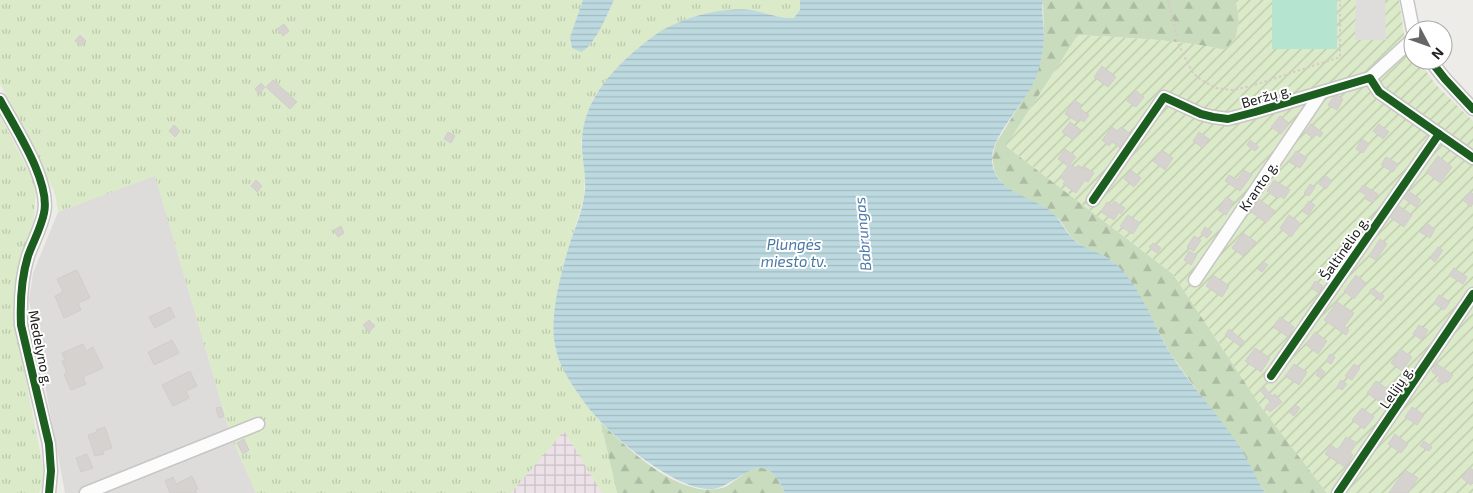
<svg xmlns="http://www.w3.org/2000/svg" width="1473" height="493" viewBox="0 0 1473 493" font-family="'Exo 2',sans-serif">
  <defs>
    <pattern id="industrial-grid" width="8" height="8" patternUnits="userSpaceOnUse" patternTransform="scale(1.25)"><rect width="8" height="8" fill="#ebe1e7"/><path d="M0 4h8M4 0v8" fill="none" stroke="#c9c1c6"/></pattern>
    <pattern id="grass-tufts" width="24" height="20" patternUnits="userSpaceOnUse" patternTransform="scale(1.25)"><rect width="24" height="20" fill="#dbeac8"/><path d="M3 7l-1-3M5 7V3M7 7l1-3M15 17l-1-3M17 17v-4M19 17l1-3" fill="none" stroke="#bcc8ac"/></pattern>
    <pattern id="forest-firs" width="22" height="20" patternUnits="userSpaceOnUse" patternTransform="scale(1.25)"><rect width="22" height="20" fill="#c9dcbe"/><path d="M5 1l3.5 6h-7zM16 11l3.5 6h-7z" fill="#acbca3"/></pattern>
    <pattern id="garden-furrows" width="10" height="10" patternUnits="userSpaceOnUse" patternTransform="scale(1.25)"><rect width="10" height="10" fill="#dbeac8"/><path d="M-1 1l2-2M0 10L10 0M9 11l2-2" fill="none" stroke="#bcc8ac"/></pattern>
    <pattern id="water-rules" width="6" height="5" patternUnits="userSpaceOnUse" patternTransform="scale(1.25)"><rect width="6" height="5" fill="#bdd9e0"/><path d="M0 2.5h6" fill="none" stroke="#a2bac0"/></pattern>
  </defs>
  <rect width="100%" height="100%" fill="#eeece8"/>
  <!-- residential -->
  <polygon fill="#dddcda" points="155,175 231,436 256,493 65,493 29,300 33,273 58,212"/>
  <!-- industrial -->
  <polygon fill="url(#industrial-grid)" points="564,430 602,493 511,493"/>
  <!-- grass -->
  <g fill="url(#grass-tufts)">
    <polygon points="0,0 583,0 570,37 593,42 614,0 800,0 801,10 794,18 783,18 750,10 725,11 702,15 655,35 624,62 606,81 593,99 581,142 585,177 584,197 561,274 554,332 555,349 561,365 587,406 601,423 617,493 602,493 564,431 511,493 256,493 231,436 155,176 58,212 55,193 0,83"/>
    <polygon points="0,116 30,173 36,189 34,220 17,275 14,298 14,321 44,471 42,486 39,493 0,493"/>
  </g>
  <!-- forest -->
  <g fill="url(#forest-firs)">
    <path d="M1043 0H1236L1239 21 1236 37 1225 50C1177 39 1127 38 1078 35L1006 146 1173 274 1262 408 1327 493H1265L1247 460 1170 353 1134 286 1110 259 1085 248 1072 238 1059 219 1004 186 995 173 992 157 996 143 1034 82 1041 60 1044 38Z"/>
    <path d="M601 423C628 448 659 479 695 488 705 491 716 490 725 487 738 481 755 460 770 471 777 476 781 486 785 493H617Z"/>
  </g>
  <!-- garden -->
  <path fill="url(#garden-furrows)" d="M1236 0H1399L1404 34 1413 51V60H1418L1436 85 1473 121V493H1327L1262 408 1173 274 1006 146 1078 35C1127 38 1177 39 1225 50L1236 37 1239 21Z"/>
  <!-- pitch -->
  <rect fill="#b5e4d0" x="1272" y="0" width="65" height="49"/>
  <!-- parking -->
  <polygon fill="#dedddc" points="1356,0 1385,0 1386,40 1355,40"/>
  <!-- water -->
  <g fill="url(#water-rules)">
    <path d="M583 0H614C607 14 595 46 581 52L572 48 570 37Z"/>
    <path d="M800 0H1043C1041 12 1044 25 1044 38 1043 53 1040 68 1034 82 1024 103 993 135 992 157 991 191 1028 195 1049 210 1060 218 1064 230 1073 239 1084 250 1100 251 1112 261 1140 283 1152 323 1170 353 1190 385 1216 412 1238 444 1248 459 1256 477 1265 493H785C780 483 774 469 761 468 749 467 730 486 714 489 677 493 608 434 587 406 575 389 560 369 556 350 548 319 561 273 570 243 575 228 582 212 584 197 588 178 581 160 582 141 583 96 621 60 655 35 679 18 721 7 750 10 765 12 778 19 794 18L800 10Z"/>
  </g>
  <!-- building -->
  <g fill="#d5d2cf" stroke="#d1ceca">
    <polygon points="284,24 289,31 283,36 277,29"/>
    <polygon points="80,35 86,41 81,46 75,41"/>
    <polygon points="1102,66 1116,77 1108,87 1094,77"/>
    <polygon points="273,80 297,102 290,109 266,87"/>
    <polygon points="261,83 265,87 259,94 255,89"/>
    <polygon points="1135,90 1144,97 1136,107 1127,101"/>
    <polygon points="1335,94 1343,99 1337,110 1328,105"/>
    <polygon points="1074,100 1082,105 1079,108 1089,115 1084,122 1080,119 1078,122 1065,114"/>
    <polygon points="1280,116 1289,123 1281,134 1271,127"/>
    <polygon points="1070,122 1081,130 1073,140 1062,132"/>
    <polygon points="1311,124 1323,133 1320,137 1316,134 1313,138 1305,132"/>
    <polygon points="1379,124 1389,132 1383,139 1373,131"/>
    <polygon points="174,125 180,131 175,137 169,131"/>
    <polygon points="1112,127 1117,131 1121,127 1132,135 1122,149 1112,142 1109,146 1102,140"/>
    <polygon points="448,132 455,136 451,143 444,139"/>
    <polygon points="1199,132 1209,139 1203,148 1193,141"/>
    <polygon points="1362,139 1369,144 1363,153 1356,149"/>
    <polygon points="1250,140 1259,147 1255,151 1247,145"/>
    <polygon points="1065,149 1076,157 1070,164 1076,168 1078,165 1084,169 1085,167 1094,173 1088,182 1085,180 1076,193 1063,184 1065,181 1060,177 1068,166 1058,159"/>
    <polygon points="1162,150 1173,158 1165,170 1153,161"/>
    <polygon points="1296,151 1307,158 1300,168 1289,162"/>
    <polygon points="1438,156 1452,167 1440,183 1426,172"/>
    <polygon points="1386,157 1398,164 1393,172 1381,165"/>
    <polygon points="1131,170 1141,178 1134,187 1124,179"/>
    <polygon points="1244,170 1252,175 1240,191 1225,181 1229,175 1237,180"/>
    <polygon points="1325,175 1332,181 1326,189 1319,184"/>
    <polygon points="256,180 262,186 257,192 251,186"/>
    <polygon points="1274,180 1290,190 1284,199 1280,196 1278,199 1267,191"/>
    <polygon points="1310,184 1315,187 1309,196 1304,193"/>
    <polygon points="1363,185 1378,194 1373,203 1364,198 1366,195 1359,191"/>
    <polygon points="1407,190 1421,200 1416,207 1402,197"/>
    <polygon points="1470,192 1473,194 1473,203 1471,207 1463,200"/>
    <polygon points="1226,197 1234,202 1226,215 1218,210"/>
    <polygon points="1259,199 1275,211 1266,223 1250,211"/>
    <polygon points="1114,201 1125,208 1121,214 1119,212 1114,220 1101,212 1107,202 1112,205"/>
    <polygon points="1309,201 1315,205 1308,215 1302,211"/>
    <polygon points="1399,206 1412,215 1404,227 1391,218"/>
    <polygon points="1128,215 1140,223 1133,234 1120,226"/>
    <polygon points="1289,215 1301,224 1291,237 1280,228"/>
    <polygon points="1426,223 1435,229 1430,238 1420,232"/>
    <polygon points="341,226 344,233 338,237 334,230"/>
    <polygon points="1205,227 1212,232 1207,238 1201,234"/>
    <polygon points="1243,233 1256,242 1250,250 1248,249 1243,256 1232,248"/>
    <polygon points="1194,236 1201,240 1194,251 1187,247"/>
    <polygon points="1380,239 1387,244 1376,260 1369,256"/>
    <polygon points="1153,243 1161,248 1157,253 1149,247"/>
    <polygon points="1438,247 1443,250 1435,262 1430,258"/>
    <polygon points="1189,251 1197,255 1191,265 1184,260"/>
    <polygon points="1263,262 1268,265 1262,272 1258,269"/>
    <polygon points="1454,268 1467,277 1463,284 1449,275"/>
    <polygon points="77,270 90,298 78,303 81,310 64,318 55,296 63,292 57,279"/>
    <polygon points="1213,275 1229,286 1222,297 1206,286"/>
    <polygon points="1356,275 1366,283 1354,299 1344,291"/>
    <polygon points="1315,281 1323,286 1319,293 1311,288"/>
    <polygon points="1372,288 1384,296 1381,301 1369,292"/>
    <polygon points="1439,295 1450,302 1444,310 1434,303"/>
    <polygon points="1337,302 1354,313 1344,327 1349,330 1346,335 1324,320"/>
    <polygon points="170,307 175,317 155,328 149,317"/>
    <polygon points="1280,317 1294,327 1288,337 1273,327"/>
    <polygon points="369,320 375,326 369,332 363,325"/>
    <polygon points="1419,325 1428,330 1422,340 1413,334"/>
    <polygon points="1229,329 1244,341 1240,346 1225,335"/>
    <polygon points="1315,332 1327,341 1318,354 1306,345"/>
    <polygon points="172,340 179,353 154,365 148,352"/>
    <polygon points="83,344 86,351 93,347 103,368 83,377 86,384 71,390 64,374 67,373 62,361 65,360 62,353"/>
    <polygon points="1255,348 1270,358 1261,372 1245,361"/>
    <polygon points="1400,349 1412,357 1402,371 1391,363"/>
    <polygon points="1330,354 1335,357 1331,364 1326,361"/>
    <polygon points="1294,364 1307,372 1299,385 1285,376"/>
    <polygon points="1354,364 1360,368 1352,380 1345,376"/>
    <polygon points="1437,364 1453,375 1447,383 1445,381 1443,384 1437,381 1440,377 1432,372"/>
    <polygon points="1320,368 1325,372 1321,378 1316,375"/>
    <polygon points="190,371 197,386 186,391 189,398 173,406 162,385"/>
    <polygon points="1341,380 1347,384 1342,390 1337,387"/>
    <polygon points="1376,381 1392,392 1386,401 1382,399 1380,402 1367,393"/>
    <polygon points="1264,387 1272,396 1275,394 1282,402 1270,412 1265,407 1270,402 1260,390"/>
    <polygon points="1295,405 1300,408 1294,416 1289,412"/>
    <polygon points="221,407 224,416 219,418 216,408"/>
    <polygon points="1412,407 1424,415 1417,425 1405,417"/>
    <polygon points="1362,408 1374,417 1364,429 1352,420"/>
    <polygon points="105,427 112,448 103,451 104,454 95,456 88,435 97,432 96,430"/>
    <polygon points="1395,434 1408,444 1401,453 1388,444"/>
    <polygon points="1346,437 1357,443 1350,453 1353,455 1345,467 1325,454 1331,445 1338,450"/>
    <polygon points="244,439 249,450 243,454 237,443"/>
    <polygon points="1424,441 1432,447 1429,451 1420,446"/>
    <polygon points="87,454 93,468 81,472 76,458"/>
    <polygon points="1469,468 1473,470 1473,483 1471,485 1462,478"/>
    <polygon points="1405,470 1418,478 1408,493 1389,493"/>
    <polygon points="192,476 198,489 195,490 197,493 170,493 165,481 173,477 176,484"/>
  </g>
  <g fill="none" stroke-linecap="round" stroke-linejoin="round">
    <defs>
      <g id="street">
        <polyline points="1407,0 1413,30"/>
        <polyline points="1430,60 1445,79 1473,109"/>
        <polyline points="1370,78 1413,39"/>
        <path d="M0 100C15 128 51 182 44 213 41 228 33 242 28 256 21 279 20 301 21 325L49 444 51 471 49 493"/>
        <polyline points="1093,200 1164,97 1201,114 1213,117 1228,119 1255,112 1370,78 1379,92 1473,158"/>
        <polyline points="1195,280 1321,93"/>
        <polyline points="1271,376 1439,134"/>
        <polyline points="86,493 258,424"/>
        <polyline points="1338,493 1473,294"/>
      </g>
    </defs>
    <!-- street casing -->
    <use href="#street" stroke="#c7c6c4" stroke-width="15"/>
    <!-- path -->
    <polyline stroke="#d7cac7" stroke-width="2" stroke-dasharray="2.5 2.5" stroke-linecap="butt" points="1168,0 1179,45 1187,62 1193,73 1201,80 1216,88 1232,90 1251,86 1340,57 1340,0"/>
    <!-- street -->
    <use href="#street" stroke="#fcfcfc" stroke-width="12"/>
    <defs>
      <g id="cycleway">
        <polyline points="1430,60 1445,79 1473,109"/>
        <path d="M0 100C15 128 51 182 44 213 41 228 33 242 28 256 21 279 20 301 21 325L49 444 51 471 49 493"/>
        <polyline points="1093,200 1164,97 1201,114 1213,117 1228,119 1255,112 1370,78 1379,92 1473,158"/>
        <polyline points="1271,376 1439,134"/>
        <polyline points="1338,493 1473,294"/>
      </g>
    </defs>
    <!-- cycleway casing -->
    <use href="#cycleway" stroke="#fff" stroke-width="11"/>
    <!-- cycleway -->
    <use href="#cycleway" stroke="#1b5e20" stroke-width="8"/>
  </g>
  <g text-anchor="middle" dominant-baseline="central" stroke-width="4" stroke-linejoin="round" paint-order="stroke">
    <!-- street labels -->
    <g font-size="14" fill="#202020" stroke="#fff">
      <text transform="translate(1266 96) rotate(-16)">Beržų g.</text>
      <text transform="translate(1258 186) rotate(-56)">Kranto g.</text>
      <text transform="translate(1344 248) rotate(-55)">Šaltinėlio g.</text>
      <text transform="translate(41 348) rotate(79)">Medelyno g.</text>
      <text transform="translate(1396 387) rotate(-56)">Lelijų g.</text>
    </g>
    <!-- water labels -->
    <g font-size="15" font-style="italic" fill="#4a79a6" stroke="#fff">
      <text transform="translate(862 234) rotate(-95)">Babrungas</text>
      <text x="794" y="244">Plungės<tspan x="794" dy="17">miesto tv.</tspan></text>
    </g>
  </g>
  <!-- north arrow -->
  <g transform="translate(1428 45) rotate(131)"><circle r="24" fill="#ffffff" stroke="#a6a6a6"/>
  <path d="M0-4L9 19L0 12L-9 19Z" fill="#686766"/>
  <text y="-8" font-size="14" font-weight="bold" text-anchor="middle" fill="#202020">N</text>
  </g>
</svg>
